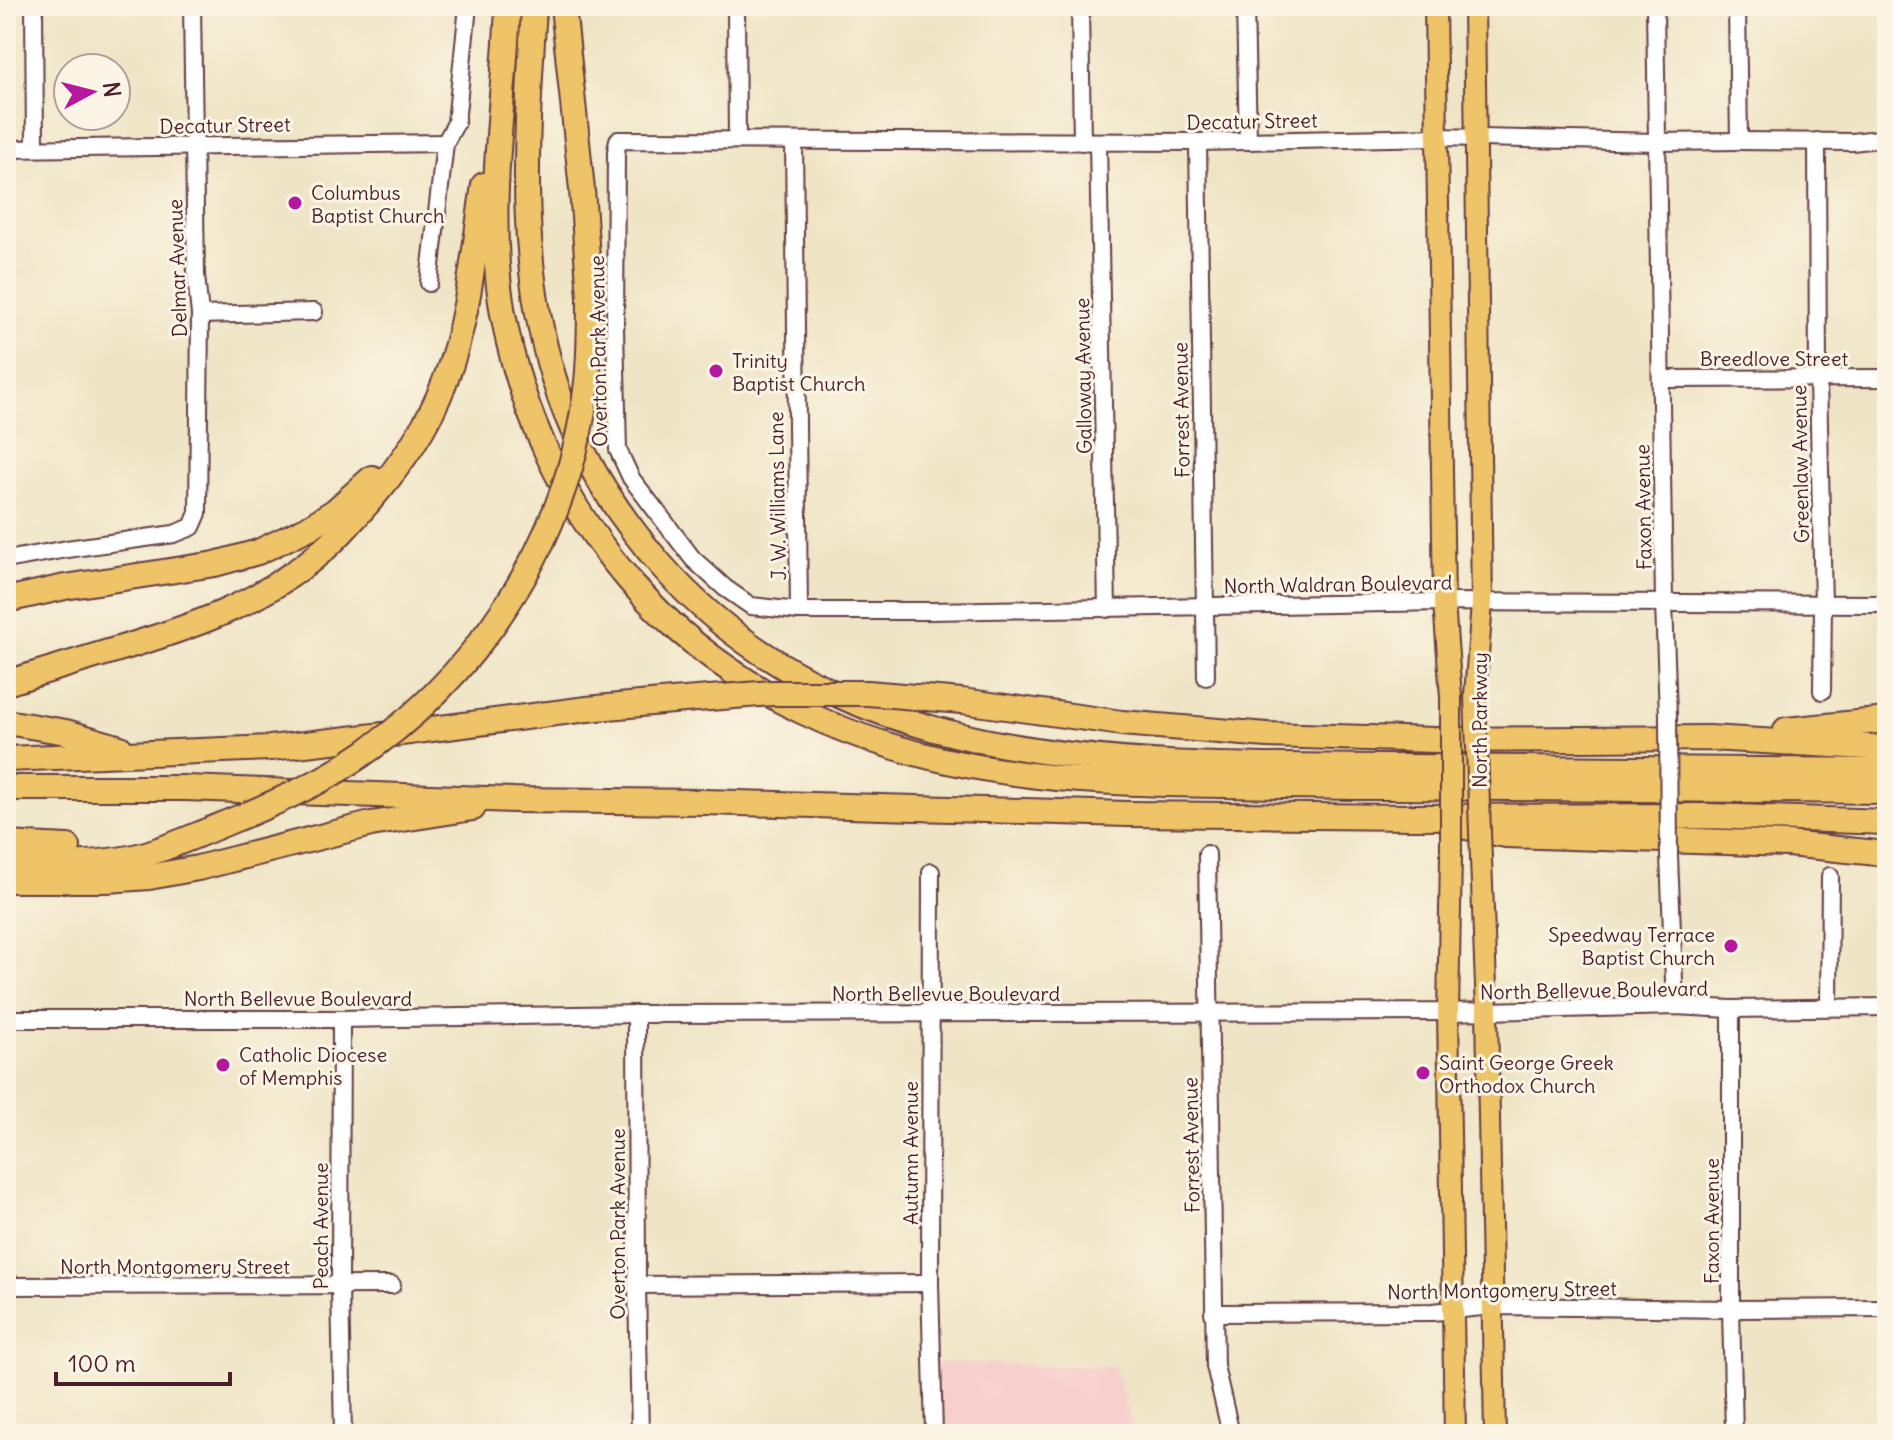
<svg xmlns="http://www.w3.org/2000/svg" width="1893" height="1440" viewBox="0 0 1893 1440" font-family="Delius,sans-serif">
  <rect width="100%" height="100%" fill="#fcf5e5"/>
  <filter id="ink" filterUnits="userSpaceOnUse"><feTurbulence type="fractalNoise" baseFrequency=".0125" numOctaves="2"/><feDisplacementMap in="SourceGraphic" scale="16" xChannelSelector="R" yChannelSelector="G"/><feConvolveMatrix kernelMatrix="1 2 1 2 8 2 1 2 1" color-interpolation-filters="sRGB"/></filter>
  <filter id="wash" filterUnits="userSpaceOnUse"><feTurbulence type="fractalNoise" baseFrequency=".006" numOctaves="4" result="noise"/><feDisplacementMap in="SourceGraphic" scale="32" xChannelSelector="R" yChannelSelector="G"/><feGaussianBlur stdDeviation="1.8" result="paint"/><feColorMatrix in="noise" values="0 0 0 0 0 0 0 0 0 0 0 0 0 0 0 0 0 1.4 0 .05"/><feComposite in="paint" operator="in"/></filter>
  <g filter="url(#wash)">
    <rect width="100%" height="100%" fill="#efe4c5"/>
    <!-- built -->
    <polygon fill="#f7d0cd" points="932,1363 1115,1367 1134,1434 934,1434"/>
  </g>
  <g filter="url(#ink)">
    <g fill="none" stroke-linecap="round" stroke-linejoin="round">
      <defs>
        <g id="minor">
          <polyline points="34,6 35,148"/>
          <polyline points="736,6 737,140"/>
          <polyline points="1080,6 1082,142"/>
          <polyline points="1245,6 1248,141"/>
          <polyline points="1655,6 1664,603 1668,716"/>
          <polyline points="1737,6 1739,141"/>
          <polyline points="794,141 799,611"/>
          <polyline points="1817,141 1818,379 1823,605 1822,691"/>
          <polyline points="1098,142 1107,609"/>
          <polyline points="1198,142 1206,677"/>
          <polyline points="6,149 445,143"/>
          <polyline points="429,283 445,143 456,123 468,6"/>
          <polyline points="200,315 314,312"/>
          <polyline points="1661,379 1887,378"/>
          <polyline points="6,560 67,549 174,534 192,527 198,513 200,315 196,275 192,6"/>
          <polyline points="1878,604 1444,602 930,611 799,611 751,606 725,588 693,559 631,478 618,450 615,330 616,152 618,140 1198,142 1437,137 1657,142 1739,141 1852,142 1887,138"/>
          <polyline points="1207,854 1215,1366 1231,1434"/>
          <polyline points="1669,856 1675,1006"/>
          <polyline points="931,872 930,1283 934,1434"/>
          <polyline points="1829,1007 1830,876"/>
          <polyline points="1731,1009 1731,1309 1734,1434"/>
          <polyline points="636,1014 637,1285 640,1434"/>
          <polyline points="6,1019 341,1019 636,1014 1448,1012 1675,1006 1731,1009 1887,1007"/>
          <polyline points="341,1019 340,1287 343,1434"/>
          <polyline points="637,1285 930,1283"/>
          <polyline points="6,1286 392,1285"/>
          <polyline points="1213,1313 1433,1312 1492,1306 1731,1309 1887,1308"/>
        </g>
        <g id="major">
          <polyline points="1435,6 1444,602 1451,697"/>
          <polyline points="1474,6 1482,603 1475,695"/>
          <polyline points="1451,857 1448,1012 1455,1434"/>
          <polyline points="1481,859 1487,1011 1495,1434"/>
        </g>
        <g id="highway">
          <path d="M508 6C504 108 485 213 503 314 521 413 564 505 630 581 736 703 880 758 1038 776 1099 783 1160 784 1221 785 1279 786 1337 787 1395 787 1559 788 1723 789 1887 791"/>
          <path d="M534 6C527 131 516 258 554 379 575 449 614 511 661 565 849 779 1149 765 1407 767 1567 768 1727 769 1887 771"/>
          <polyline points="563,6 582,190 590,297"/>
          <polyline points="6,600 65,587 215,564 258,552 308,528 335,511 372,478"/>
          <path d="M6 683C39 673 72 663 105 653 187 629 266 604 331 543 344 531 356 516 368 503 400 466 428 427 445 381 469 319 474 250 484 185"/>
          <polyline points="962,701 1122,723 1267,735 1436,740 1709,738 1887,748"/>
          <polyline points="6,722 66,732 120,748"/>
          <polyline points="1786,730 1887,720"/>
          <polyline points="6,759 270,748 401,733 587,709 672,701"/>
          <polyline points="6,788 186,788 514,800 705,802 1128,814 1412,817 1709,816 1887,822"/>
          <polyline points="1466,827 1506,835 1788,844 1887,854"/>
          <polyline points="6,844 68,847"/>
          <path d="M6 863C49 864 108 866 149 853 182 843 215 827 248 814"/>
          <polyline points="6,880 107,880 149,877 198,868 371,824 473,808"/>
        </g>
      </defs>
      <!-- minor casing -->
      <use href="#minor" stroke="#633d42" stroke-width="20"/>
      <!-- major casing -->
      <use href="#major" stroke="#633d42" stroke-width="24"/>
      <!-- highway casing -->
      <use href="#highway" stroke="#633d42" stroke-width="28"/>
      <!-- minor -->
      <use href="#minor" stroke="#fff" stroke-width="16"/>
      <!-- major -->
      <use href="#major" stroke="#efc469" stroke-width="20"/>
      <!-- highway -->
      <use href="#highway" stroke="#efc469" stroke-width="24"/>
      <defs>
        <polyline id="minor-bridge" points="1668,716 1669,856"/>
        <g id="major-bridge">
          <polyline points="1475,695 1481,859"/>
          <polyline points="1451,697 1451,857"/>
        </g>
        <g id="highway-bridge">
          <polyline points="672,701 772,693 868,693 962,701"/>
          <path d="M248 814C279 801 311 787 340 769 475 685 570 540 587 382 590 353 590 325 590 297"/>
        </g>
      </defs>
      <!-- minor-bridge casing -->
      <use href="#minor-bridge" stroke="#633d42" stroke-width="20" stroke-linecap="butt"/>
      <!-- major-bridge casing -->
      <use href="#major-bridge" stroke="#633d42" stroke-width="24" stroke-linecap="butt"/>
      <!-- highway-bridge casing -->
      <use href="#highway-bridge" stroke="#633d42" stroke-width="28" stroke-linecap="butt"/>
      <!-- minor-bridge -->
      <use href="#minor-bridge" stroke="#fff" stroke-width="16"/>
      <!-- major-bridge -->
      <use href="#major-bridge" stroke="#efc469" stroke-width="20"/>
      <!-- highway-bridge -->
      <use href="#highway-bridge" stroke="#efc469" stroke-width="24"/>
    </g>
  </g>
  <!-- markers -->
  <g fill="#b5179e" stroke="#fcf5e5" stroke-width="3">
    <circle cx="295" cy="203" r="8"/>
    <circle cx="716" cy="371" r="8"/>
    <circle cx="1731" cy="946" r="8"/>
    <circle cx="223" cy="1065" r="8"/>
    <circle cx="1423" cy="1073" r="8"/>
  </g>
  <g text-anchor="middle" dominant-baseline="central" stroke-width="6" stroke-linejoin="round" paint-order="stroke">
    <!-- street labels -->
    <g font-size="20" fill="#4a1f2b" stroke="#fcf5e5">
      <text transform="translate(1252 121) rotate(-1)">Decatur Street</text>
      <text transform="translate(225 125) rotate(-1)">Decatur Street</text>
      <text transform="translate(177 268) rotate(-92)">Delmar Avenue</text>
      <text transform="translate(598 351) rotate(-91)">Overton Park Avenue</text>
      <text x="1774" y="358">Breedlove Street</text>
      <text transform="translate(1083 376) rotate(-91)">Galloway Avenue</text>
      <text transform="translate(1181 410) rotate(-91)">Forrest Avenue</text>
      <text transform="translate(1800 464) rotate(-91)">Greenlaw Avenue</text>
      <text transform="translate(777 496) rotate(-91)">J. W. Williams Lane</text>
      <text transform="translate(1643 507) rotate(-91)">Faxon Avenue</text>
      <text transform="translate(1338 584) rotate(-1)">North Waldran Boulevard</text>
      <text transform="translate(1479 720) rotate(-90)">North Parkway</text>
      <text transform="translate(1594 990) rotate(-1)">North Bellevue Boulevard</text>
      <text x="946" y="993">North Bellevue Boulevard</text>
      <text x="298" y="998">North Bellevue Boulevard</text>
      <text transform="translate(1191 1145) rotate(-91)">Forrest Avenue</text>
      <text transform="translate(910 1153) rotate(-90)">Autumn Avenue</text>
      <text transform="translate(1711 1221) rotate(-90)">Faxon Avenue</text>
      <text transform="translate(617 1224) rotate(-90)">Overton Park Avenue</text>
      <text transform="translate(320 1226) rotate(-90)">Peach Avenue</text>
      <text x="175" y="1266">North Montgomery Street</text>
      <text transform="translate(1502 1290) rotate(-1)">North Montgomery Street</text>
    </g>
    <!-- poi labels -->
    <g font-size="20" fill="#4a1f2b" stroke="#fcf5e5" text-anchor="start">
      <text x="311" y="192">Columbus<tspan x="311" dy="23">Baptist Church</tspan></text>
      <text x="732" y="360">Trinity<tspan x="732" dy="23">Baptist Church</tspan></text>
      <text x="1715" y="934" text-anchor="end">Speedway Terrace<tspan x="1715" dy="23">Baptist Church</tspan></text>
      <text x="239" y="1054">Catholic Diocese<tspan x="239" dy="23">of Memphis</tspan></text>
      <text x="1439" y="1062">Saint George Greek<tspan x="1439" dy="23">Orthodox Church</tspan></text>
    </g>
  </g>
  <!-- margin -->
  <rect width="1893" height="1440" fill="none" stroke="#fcf5e5" stroke-width="32"/>
  <!-- north arrow -->
  <g transform="translate(92 92) rotate(83)"><circle r="38" fill="#fcf5e5" stroke="#b59f9b" stroke-width="2"/>
  <path d="M0-6L14 30L0 20L-14 30Z" fill="#b5179e"/>
  <text y="-12" font-size="22" font-weight="bold" text-anchor="middle" fill="#4a1f2b">N</text>
  </g>
  <!-- scale -->
  <path d="M56 1372v12h174v-12" fill="none" stroke="#4a1f2b" stroke-width="4"/>
  <text x="68" y="1372" font-size="24" fill="#4a1f2b" stroke="#fcf5e5" stroke-width="6" paint-order="stroke">100 m</text>
</svg>
